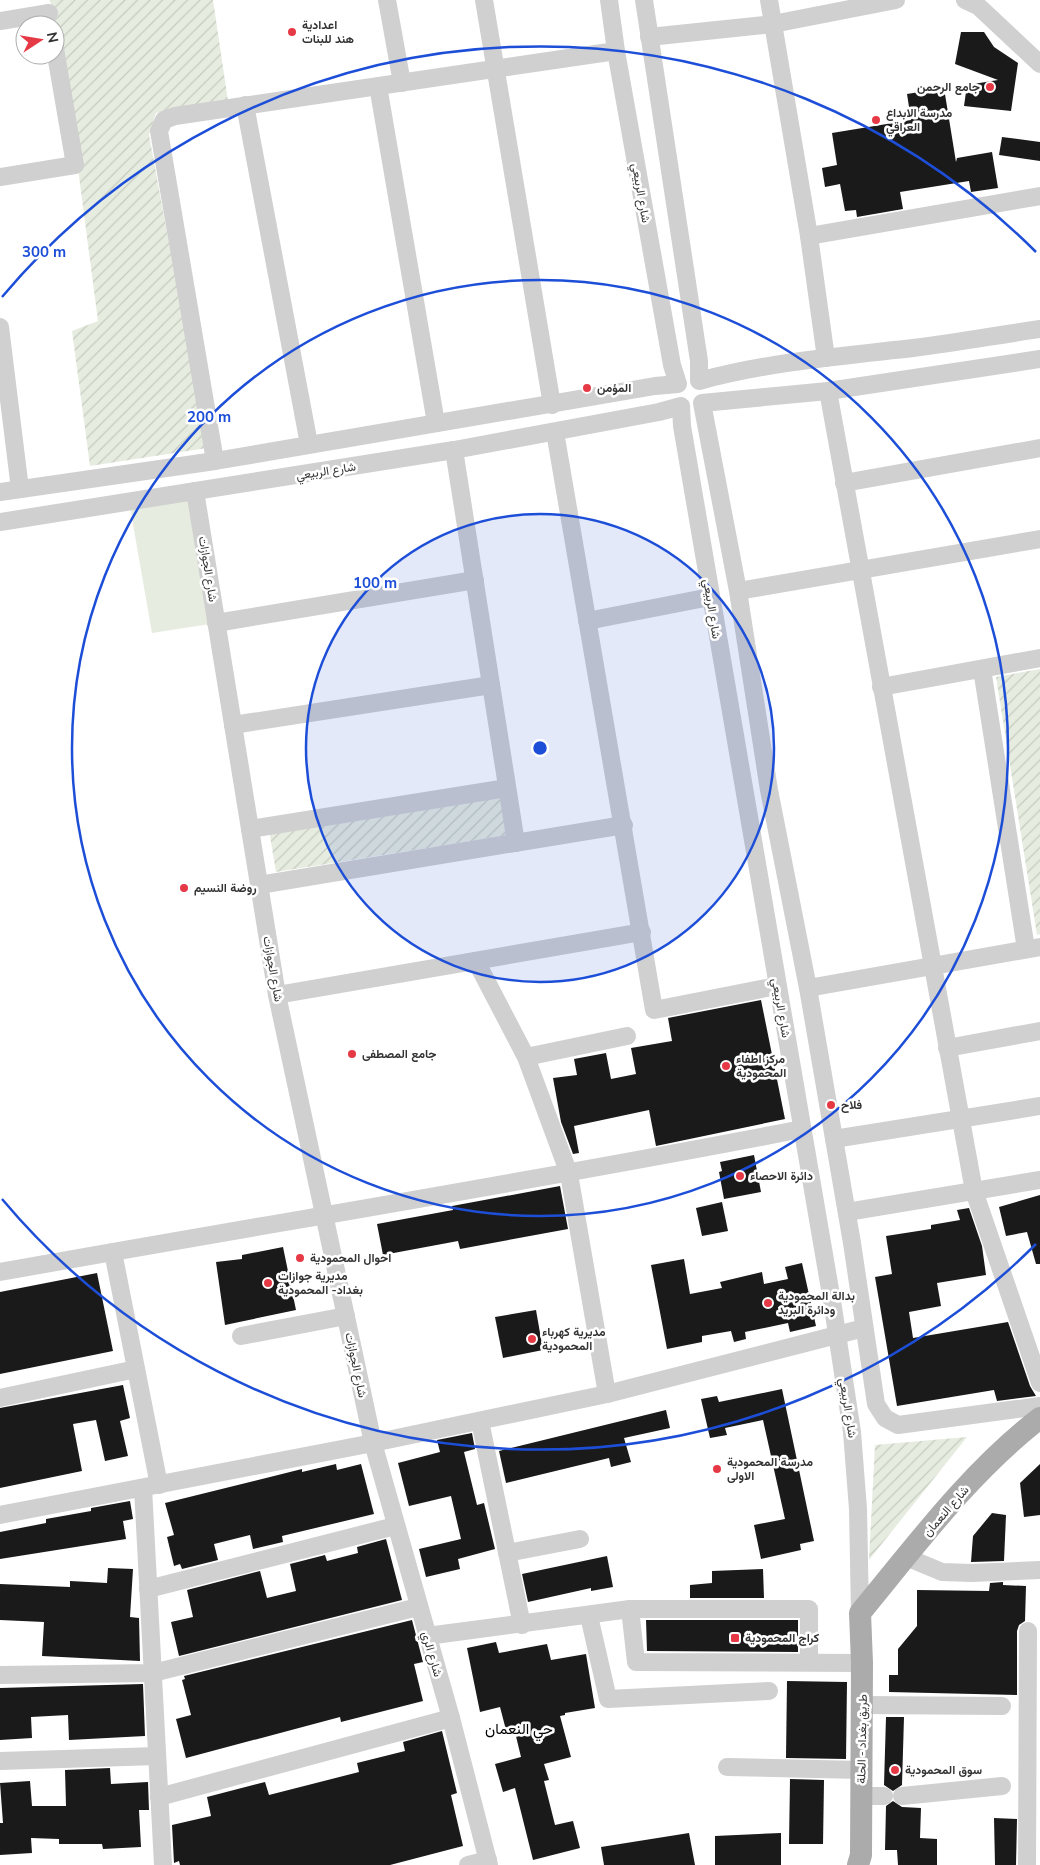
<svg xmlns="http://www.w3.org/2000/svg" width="1040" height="1865" viewBox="0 0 1040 1865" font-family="'Nunito Sans',Vazirmatn,sans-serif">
  <defs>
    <pattern id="garden-furrows" width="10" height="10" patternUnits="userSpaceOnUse" patternTransform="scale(1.25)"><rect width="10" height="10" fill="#e6ecdf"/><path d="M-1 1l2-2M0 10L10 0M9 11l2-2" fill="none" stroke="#c6cbc0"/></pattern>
  </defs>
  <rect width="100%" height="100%" fill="#fff"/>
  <!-- green -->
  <polygon fill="#e6ecdf" points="195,491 216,623 152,633 130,507"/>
  <!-- garden -->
  <g fill="url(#garden-furrows)">
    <polygon points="50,0 213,0 228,101 156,113 149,135 207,448 90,466 72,331 98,321 77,161"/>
    <polygon points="1040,669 1040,934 1037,935 996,677"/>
    <polygon points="503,793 510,835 276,872 269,830"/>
    <polygon points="967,1437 869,1560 875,1445"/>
  </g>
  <!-- building -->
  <g fill="#1a1a1a">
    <polygon points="961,32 984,32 994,47 1018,63 1011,111 964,106 967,85 998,80 955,64"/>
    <polygon points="944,88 956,162 957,158 992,152 998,188 971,192 969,181 900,192 903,209 857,217 856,210 845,211 840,184 825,187 822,168 837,165 832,133 911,120 907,94"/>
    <polygon points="1002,137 1040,142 1040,161 999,155"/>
    <polygon points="761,1000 785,1119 656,1146 649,1110 574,1126 579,1153 573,1154 561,1122 553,1078 577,1075 574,1059 606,1053 611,1079 636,1074 631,1048 672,1041 668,1018"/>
    <polygon points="754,1155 761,1192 724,1199 719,1172 722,1171 720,1162"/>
    <polygon points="560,1186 568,1229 460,1249 458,1241 383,1255 377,1224 453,1210 452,1206"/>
    <polygon points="1040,1195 1040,1264 1036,1264 1027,1232 1006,1236 999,1207"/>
    <polygon points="722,1202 728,1231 702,1236 696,1208"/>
    <polygon points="969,1208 982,1246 986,1275 937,1283 941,1306 909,1312 913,1338 1008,1322 1030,1386 1036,1396 997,1401 994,1390 897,1406 875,1277 892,1274 886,1236 931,1229 931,1225 960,1220 957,1210"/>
    <polygon points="283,1247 296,1310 225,1325 216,1262 242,1259 242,1255"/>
    <polygon points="684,1259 690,1294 722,1288 720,1282 762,1272 764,1284 788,1279 785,1267 802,1263 816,1326 790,1332 788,1323 745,1332 746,1339 734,1342 731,1331 702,1336 702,1342 667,1349 651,1265"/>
    <polygon points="97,1273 113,1351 0,1374 0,1292"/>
    <polygon points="536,1310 543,1350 503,1358 495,1317"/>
    <polygon points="123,1385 130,1418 120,1421 128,1456 105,1461 96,1420 73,1424 82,1471 0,1488 0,1408"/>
    <polygon points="782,1389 814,1541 800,1544 801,1550 761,1559 754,1525 785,1519 763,1420 725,1428 727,1435 710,1438 701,1399 717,1396 719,1402"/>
    <polygon points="666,1410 670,1428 624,1438 631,1462 611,1467 609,1458 506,1483 499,1451"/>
    <polygon points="472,1433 475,1449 464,1452 477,1505 484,1503 495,1549 458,1559 460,1569 426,1577 419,1549 461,1539 451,1496 409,1506 398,1463 440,1452 437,1440"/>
    <polygon points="336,1464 337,1470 361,1464 374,1514 282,1536 283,1542 253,1549 250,1535 214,1544 218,1560 182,1569 180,1564 174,1566 167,1537 174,1535 165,1503 302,1469 302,1472"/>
    <polygon points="1040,1464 1040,1515 1024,1517 1020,1483"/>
    <polygon points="130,1501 133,1519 123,1521 126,1539 0,1559 0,1532 46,1523 46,1519 91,1511 91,1508"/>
    <polygon points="992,1513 1006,1515 1004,1561 971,1562 973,1536"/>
    <polygon points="386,1539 402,1600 179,1656 171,1622 193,1617 187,1590 260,1571 267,1598 296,1591 290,1564 325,1555 327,1561 358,1553 357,1547"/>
    <polygon points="607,1556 613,1587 591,1591 591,1588 528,1602 522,1574"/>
    <polygon points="108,1568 133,1569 130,1617 139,1618 140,1661 42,1656 44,1622 0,1620 0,1584 70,1587 70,1581 107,1583"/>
    <polygon points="763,1569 764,1598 690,1598 690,1585 712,1583 712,1571"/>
    <polygon points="1003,1582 1003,1585 1026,1586 1025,1621 1019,1625 1017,1631 1017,1695 889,1692 889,1675 898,1675 898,1649 917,1626 917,1590 989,1591 990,1583"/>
    <polygon points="412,1620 423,1662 414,1664 423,1701 341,1722 340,1717 186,1758 176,1719 191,1715 182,1680 185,1679 184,1676"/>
    <polygon points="646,1620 798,1620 798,1652 647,1651"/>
    <polygon points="496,1642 499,1653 547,1644 551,1660 586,1654 595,1708 565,1713 565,1715 560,1716 571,1757 544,1764 549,1780 544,1781 555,1825 573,1821 580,1848 533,1860 515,1788 503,1792 495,1764 521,1757 514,1728 506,1730 500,1707 480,1712 467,1648"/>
    <polygon points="787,1681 847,1682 846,1759 786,1758"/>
    <polygon points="143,1684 145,1736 69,1740 68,1715 31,1717 32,1738 0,1740 0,1688"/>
    <polygon points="886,1717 904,1717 902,1785 893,1791 884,1785"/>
    <polygon points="442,1731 457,1793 451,1795 463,1846 390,1865 180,1865 179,1861 174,1863 172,1825 211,1816 207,1797 265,1782 269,1795 359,1772 357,1763 405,1751 403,1742"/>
    <polygon points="110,1768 111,1784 148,1782 149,1810 139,1810 141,1847 103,1849 102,1844 59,1844 59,1839 31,1838 32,1853 0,1855 0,1823 3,1823 0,1783 30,1781 32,1806 66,1806 65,1770"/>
    <polygon points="790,1779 824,1780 823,1844 789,1844"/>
    <polygon points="893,1801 902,1807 921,1808 920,1838 937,1839 937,1865 898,1865 897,1850 885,1850 886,1806"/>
    <polygon points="994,1818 1017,1819 1016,1865 995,1865"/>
    <polygon points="689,1833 695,1865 604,1865 601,1847"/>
    <polygon points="781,1833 781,1865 715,1865 715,1836"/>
  </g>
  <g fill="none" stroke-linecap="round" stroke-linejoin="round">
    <!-- minor -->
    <g stroke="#d0d0d0" stroke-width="18">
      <polyline points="387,0 402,83"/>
      <polyline points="484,0 552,405"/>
      <path d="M644 0 699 361V381C768 362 842 356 913 348 955 343 998 335 1040 329"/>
      <polyline points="769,0 809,236 826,358"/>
      <polyline points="965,0 978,6 1040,64"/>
      <polyline points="0,21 49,13"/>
      <polyline points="649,37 773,24 896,0"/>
      <polyline points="378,86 436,423"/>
      <polyline points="245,105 309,444"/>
      <polyline points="0,177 75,165 55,49"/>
      <polyline points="809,236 1040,196"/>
      <polyline points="0,327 20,489"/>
      <polyline points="1040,359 828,391 702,403 738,591 769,790 808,988 852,1243 876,1404 885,1418 898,1425 1040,1406"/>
      <polyline points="828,391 974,1191 1040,1383"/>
      <polyline points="555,432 654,1010 777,986"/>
      <polyline points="454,450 516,843"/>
      <polyline points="215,461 160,137 159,131 164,120 175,116 616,51"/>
      <polyline points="844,483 1040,448"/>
      <polyline points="195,491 277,995 373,1443 451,1718 489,1865"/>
      <polyline points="0,492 215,461 655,386 678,384 672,365 616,51 609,0"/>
      <polyline points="0,522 454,450 659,412 681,406 682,426 832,1301 852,1432 858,1509 860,1613"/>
      <polyline points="738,591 1040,539"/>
      <polyline points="587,621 710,597"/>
      <polyline points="216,623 475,580"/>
      <polyline points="982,669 1026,949"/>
      <polyline points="881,687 1040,658"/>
      <polyline points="233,725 491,685"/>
      <polyline points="250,829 507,788"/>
      <polyline points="259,885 624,825"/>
      <polyline points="476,961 526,1057 569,1174 607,1394"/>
      <polyline points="808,988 1040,947"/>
      <polyline points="277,995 642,932"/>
      <polyline points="947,1048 1040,1031"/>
      <polyline points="526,1057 627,1036"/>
      <polyline points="834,1139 1040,1106"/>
      <polyline points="847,1212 1040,1180"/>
      <polyline points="113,1252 159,1485"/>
      <path d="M0 1272C267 1224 536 1181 802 1129"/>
      <polyline points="241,1336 346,1316"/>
      <polyline points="0,1398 136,1369"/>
      <polyline points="480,1421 522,1625"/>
      <polyline points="143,1488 163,1865"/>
      <polyline points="0,1515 373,1443 607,1394 864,1328"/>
      <polyline points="507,1553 580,1539"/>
      <polyline points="906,1557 942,1572 972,1573 1040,1570"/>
      <polyline points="148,1589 395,1526"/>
      <polyline points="630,1609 809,1609 809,1662"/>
      <polyline points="589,1616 608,1699 769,1691"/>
      <polyline points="427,1636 630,1609 636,1662 862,1663"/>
      <polyline points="0,1675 153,1673 418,1607"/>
      <polyline points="863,1705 1002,1706"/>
      <polyline points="0,1761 157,1756"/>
      <polyline points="727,1767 861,1770"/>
      <polyline points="861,1796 884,1796"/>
      <polyline points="902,1796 1002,1786"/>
      <polyline points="159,1797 451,1718"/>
      <polyline points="468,1865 488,1860"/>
      <polyline points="1027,1865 1028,1631"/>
    </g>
    <!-- major -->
    <path stroke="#ababab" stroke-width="22" d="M858 1865 861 1855 862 1663 860 1613C916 1545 970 1472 1040 1418"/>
  </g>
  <!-- distance rings -->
  <circle cx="540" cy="748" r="234" fill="#1d4ed8" fill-opacity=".12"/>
  <g fill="none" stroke="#1d4ed8" stroke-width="2.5">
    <circle cx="540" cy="748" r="234"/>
    <circle cx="540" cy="748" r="468"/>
    <path d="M1036 1244A702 702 0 0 1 2 1199M2 297A702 702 0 0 1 1036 252"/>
  </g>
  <!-- markers -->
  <g fill="#e63946" stroke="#fff" stroke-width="2">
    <circle cx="292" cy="32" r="5"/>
    <circle cx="990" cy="87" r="5"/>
    <circle cx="876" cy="120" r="5"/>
    <circle cx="587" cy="388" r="5"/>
    <circle cx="184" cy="888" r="5"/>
    <circle cx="352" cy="1054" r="5"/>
    <circle cx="726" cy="1066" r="5"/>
    <circle cx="831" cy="1105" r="5"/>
    <circle cx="740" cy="1176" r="5"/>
    <circle cx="300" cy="1258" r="5"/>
    <circle cx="268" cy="1283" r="5"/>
    <circle cx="768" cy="1303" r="5"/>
    <circle cx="532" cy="1339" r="5"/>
    <circle cx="717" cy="1469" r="5"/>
    <rect x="730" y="1633" width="10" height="10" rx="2.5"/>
    <circle cx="895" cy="1770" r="5"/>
  </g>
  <g text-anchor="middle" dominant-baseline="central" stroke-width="5" stroke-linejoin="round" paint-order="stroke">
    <!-- poi labels -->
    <g font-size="12" font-weight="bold" fill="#333" stroke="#fff" text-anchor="start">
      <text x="302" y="25">اعدادية<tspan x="302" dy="14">هند للبنات</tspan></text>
      <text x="980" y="87" text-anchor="end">جامع الرحمن</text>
      <text x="886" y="113">مدرسة الابداع<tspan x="886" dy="14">العراقي</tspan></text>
      <text x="597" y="388">المؤمن</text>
      <text x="194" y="888">روضة النسيم</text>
      <text x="362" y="1054">جامع المصطفى</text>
      <text x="736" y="1059">مركز اطفاء<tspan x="736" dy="14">المحمودية</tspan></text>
      <text x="841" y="1105">فلاح</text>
      <text x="750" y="1176">دائرة الاحصاء</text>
      <text x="310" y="1258">احوال المحمودية</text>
      <text x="278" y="1276">مديرية جوازات<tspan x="278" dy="14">بغداد- المحمودية</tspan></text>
      <text x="778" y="1296">بدالة المحمودية<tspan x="778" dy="14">ودائرة البريد</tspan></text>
      <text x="542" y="1332">مديرية كهرباء<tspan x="542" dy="14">المحمودية</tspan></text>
      <text x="727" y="1462">مدرسة المحمودية<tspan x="727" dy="14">الاولى</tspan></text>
      <text x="745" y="1638">كراج المحمودية</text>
      <text x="905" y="1770">سوق المحمودية</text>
    </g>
    <!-- street labels -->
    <g font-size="12" fill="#333" stroke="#fff">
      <text transform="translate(641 193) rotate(80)">شارع الربيعي</text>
      <text transform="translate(326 471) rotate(-9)">شارع الربيعي</text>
      <text transform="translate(208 569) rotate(81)">شارع الجوازات</text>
      <text transform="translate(712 609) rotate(81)">شارع الربيعي</text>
      <text transform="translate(273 969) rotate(80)">شارع الجوازات</text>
      <text transform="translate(781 1008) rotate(80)">شارع الربيعي</text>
      <text transform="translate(356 1365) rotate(78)">شارع الجوازات</text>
      <text transform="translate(848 1408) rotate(81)">شارع الربيعي</text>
      <text transform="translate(946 1511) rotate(-49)">شارع النعمان</text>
      <text transform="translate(432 1654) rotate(74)">شارع الري</text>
      <text transform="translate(862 1739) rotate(-89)">طريق بغداد - الحلة</text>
    </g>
    <!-- quarter labels -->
    <g font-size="15" fill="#000" stroke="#fff">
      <text x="519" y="1729">حي النعمان</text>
    </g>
  </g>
  <circle cx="540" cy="748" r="8" fill="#1d4ed8" stroke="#fff" stroke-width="2.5"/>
  <g font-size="15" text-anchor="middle" font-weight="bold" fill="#1d4ed8" stroke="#fff" stroke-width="5" stroke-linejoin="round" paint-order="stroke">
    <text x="44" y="257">300 m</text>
    <text x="209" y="422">200 m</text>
    <text x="375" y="588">100 m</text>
  </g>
  <!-- north arrow -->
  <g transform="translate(40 40) rotate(78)"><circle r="24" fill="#ffffff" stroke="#adadad"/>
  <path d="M0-4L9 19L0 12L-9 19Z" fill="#e63946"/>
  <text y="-8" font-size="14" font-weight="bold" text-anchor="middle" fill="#333333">N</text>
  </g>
</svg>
